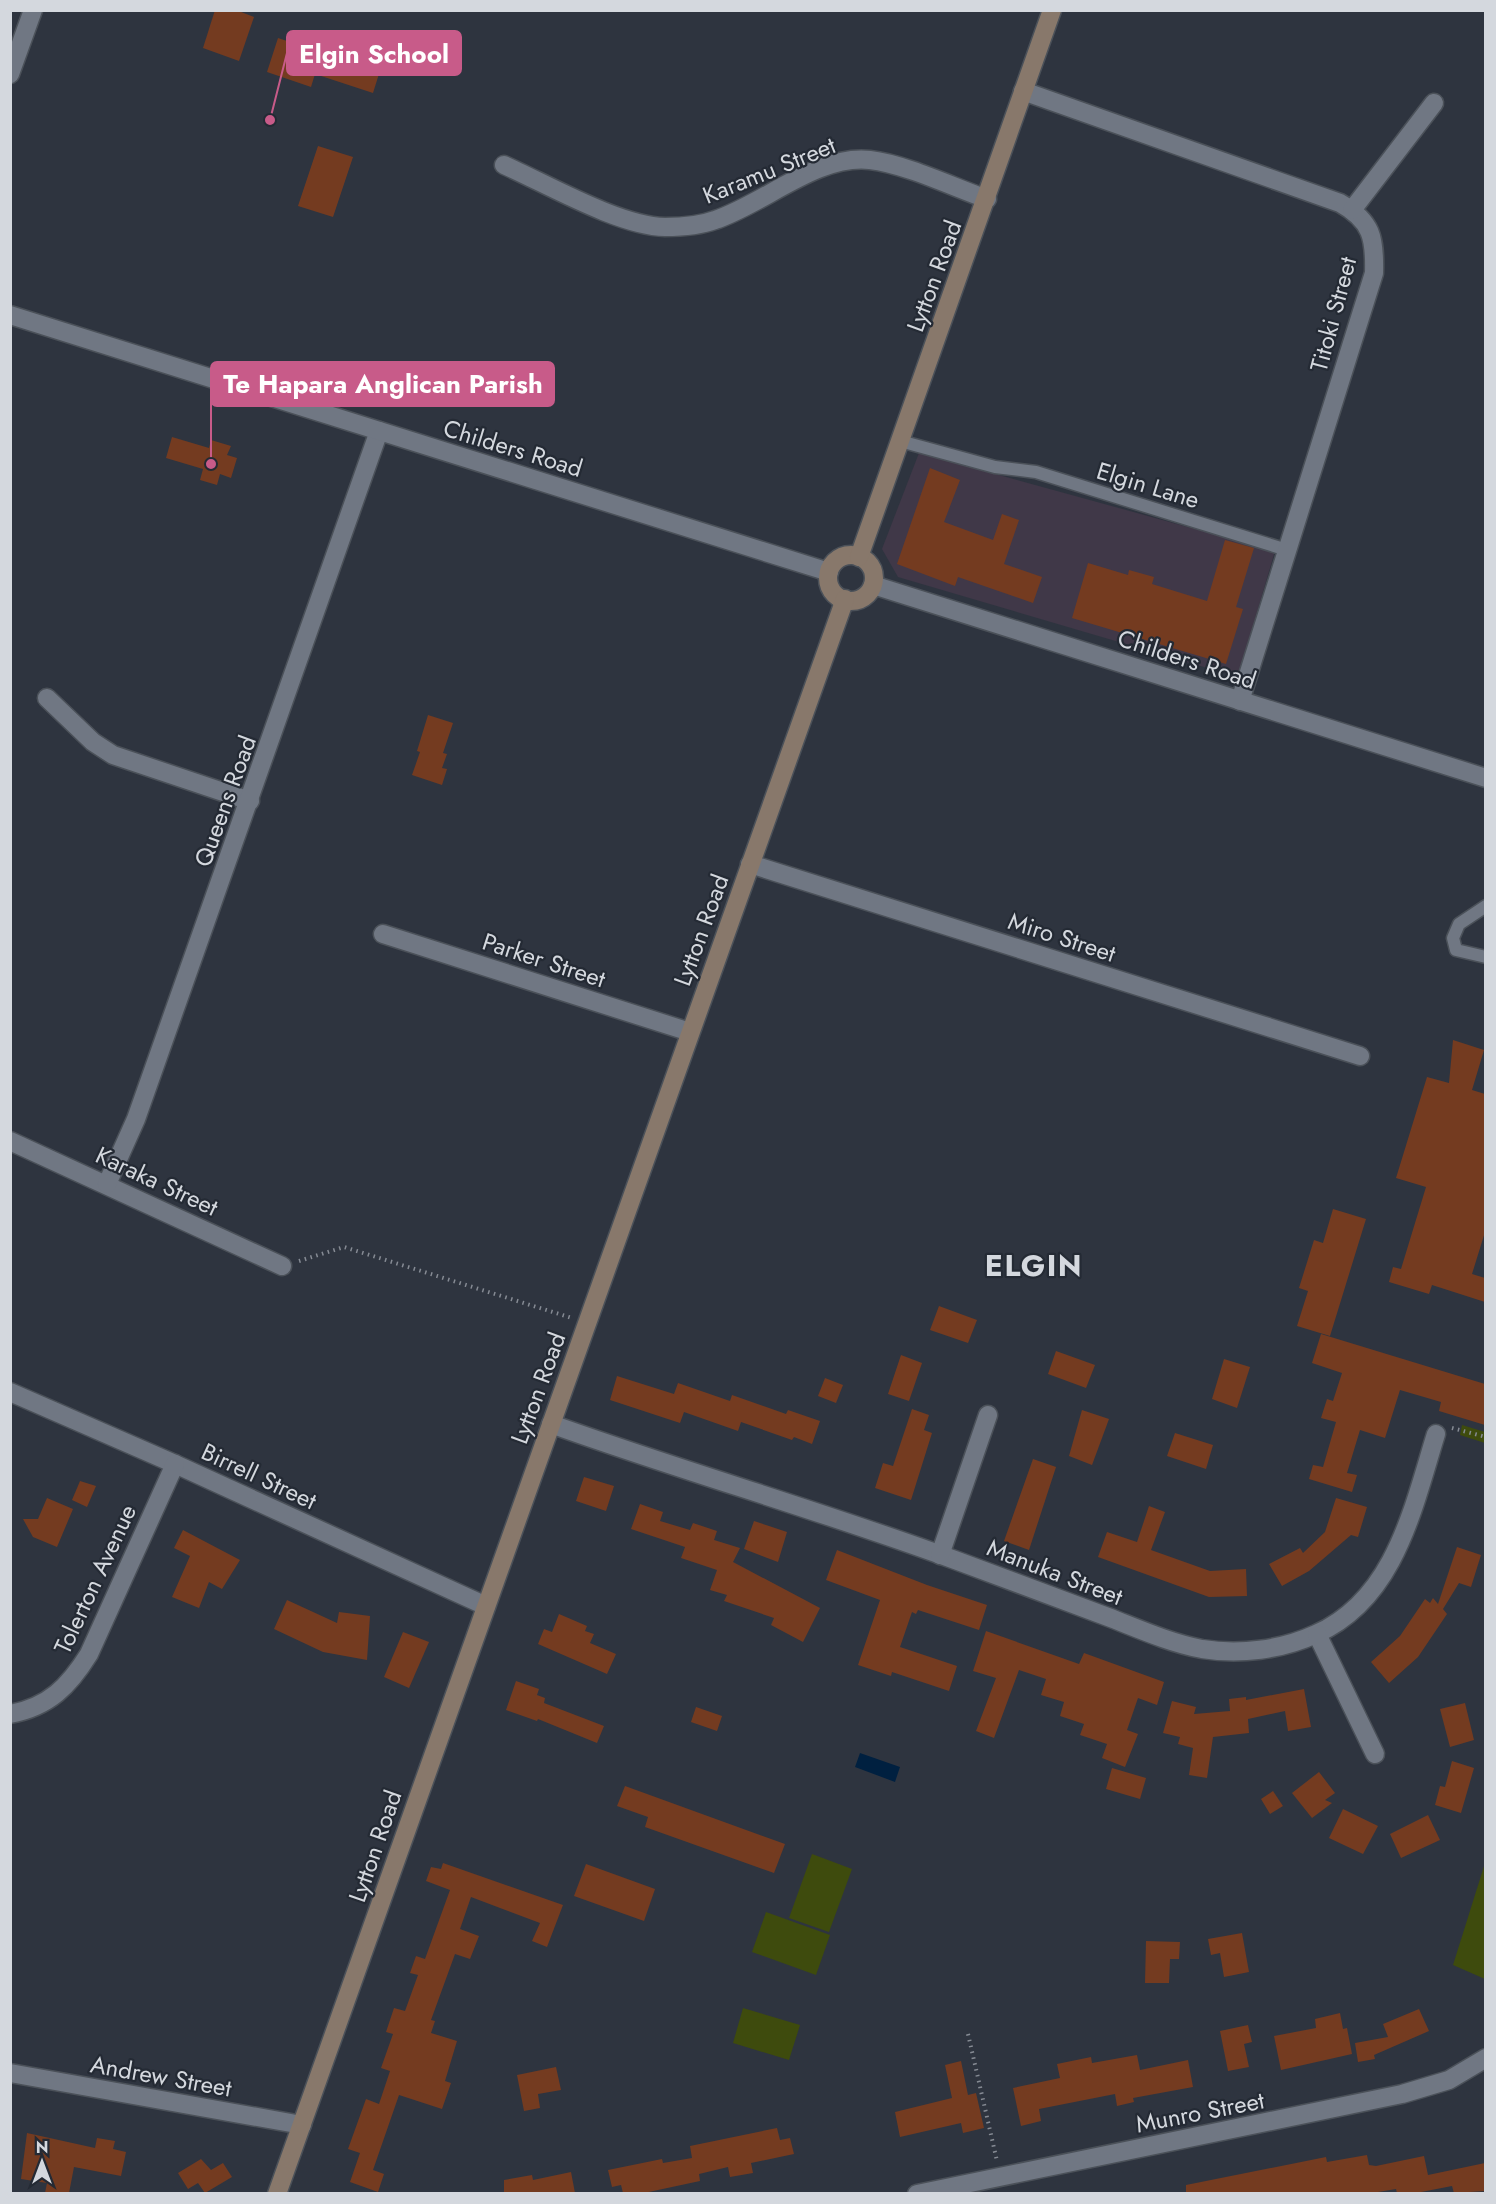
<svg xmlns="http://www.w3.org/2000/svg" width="1496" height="2204" viewBox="0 0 1496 2204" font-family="Jost,sans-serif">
  <rect width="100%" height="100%" fill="#2e343f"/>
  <!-- commercial -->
  <polygon fill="#403848" points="919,453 1275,551 1238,677 898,577 882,549"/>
  <!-- green -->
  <g fill="#3e4b0d">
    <polygon points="1462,1425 1485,1432 1485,1443 1460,1435"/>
    <polygon points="812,1854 852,1869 829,1932 789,1918"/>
    <polygon points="1485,1863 1485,1979 1453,1965"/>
    <polygon points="766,1912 830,1935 816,1975 752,1952"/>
    <polygon points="743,2008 800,2025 789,2060 733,2043"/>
  </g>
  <!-- water -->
  <polygon fill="#002040" points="860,1753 900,1767 895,1782 855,1767"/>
  <!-- building -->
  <g fill="#743b20">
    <polygon points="215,10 236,10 254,17 239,61 203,48"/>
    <polygon points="278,38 335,57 338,46 383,61 373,93 315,74 311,87 267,72"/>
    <polygon points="318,146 353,157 333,217 298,206"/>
    <polygon points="172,437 209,448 211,440 231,446 227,455 237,458 231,478 220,474 217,485 200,480 203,469 166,458"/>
    <polygon points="930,468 960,480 944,522 993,540 1002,514 1019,520 1004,564 1042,577 1033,603 958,577 955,586 897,564"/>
    <polygon points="1225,540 1254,548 1236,607 1243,609 1226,664 1072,618 1088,563 1128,575 1129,570 1154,577 1152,584 1207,601"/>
    <polygon points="428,715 453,723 443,753 447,754 442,768 447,769 442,785 412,775 420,752 417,751"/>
    <polygon points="1453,1040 1484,1050 1472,1090 1485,1094 1485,1232 1472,1274 1485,1278 1485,1302 1432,1285 1429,1294 1389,1282 1393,1267 1401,1269 1426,1187 1396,1178 1427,1077 1449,1083"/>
    <polygon points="1333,1209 1366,1219 1330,1336 1297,1326 1308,1291 1299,1288 1314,1240 1323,1243"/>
    <polygon points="939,1306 977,1320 968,1343 930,1330"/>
    <polygon points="1321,1334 1485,1384 1485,1425 1439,1411 1441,1402 1400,1390 1385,1438 1360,1430 1347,1473 1357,1475 1352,1492 1309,1479 1313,1465 1323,1467 1336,1422 1321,1418 1327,1399 1333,1401 1342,1373 1312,1363"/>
    <polygon points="1056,1351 1095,1365 1086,1388 1048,1374"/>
    <polygon points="901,1355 922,1363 909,1401 888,1394"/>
    <polygon points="1224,1359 1250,1367 1237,1408 1212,1399"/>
    <polygon points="617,1376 674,1394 678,1383 730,1401 732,1395 786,1414 788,1410 820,1421 812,1444 794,1437 792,1440 741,1422 738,1431 684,1412 680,1423 610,1400"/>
    <polygon points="825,1378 843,1385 836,1403 818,1396"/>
    <polygon points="912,1409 929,1415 924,1430 932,1433 911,1500 875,1488 883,1463 893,1466"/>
    <polygon points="1082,1410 1109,1419 1092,1465 1069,1456"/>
    <polygon points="1175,1433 1213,1445 1206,1469 1167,1456"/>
    <polygon points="1033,1459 1056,1467 1029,1550 1004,1541"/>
    <polygon points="584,1477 614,1486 606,1511 576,1501"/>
    <polygon points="80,1481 96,1486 87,1507 72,1500"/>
    <polygon points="47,1498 73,1509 57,1547 33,1537 23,1519 38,1519"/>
    <polygon points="1336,1498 1367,1507 1358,1537 1351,1535 1309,1571 1282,1586 1269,1564 1300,1548 1303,1553 1325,1532"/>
    <polygon points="640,1504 663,1512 660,1521 690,1530 693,1523 717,1531 714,1540 740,1548 733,1562 820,1608 803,1642 771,1625 774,1618 724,1601 727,1595 710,1590 717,1570 681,1558 685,1547 631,1529"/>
    <polygon points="1149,1506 1165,1512 1151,1550 1210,1571 1246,1569 1247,1596 1209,1597 1098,1557 1107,1532 1137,1542"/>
    <polygon points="754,1521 787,1532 778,1562 744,1549"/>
    <polygon points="183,1530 240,1560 222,1589 209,1582 199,1608 172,1597 190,1556 174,1548"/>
    <polygon points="1457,1547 1481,1555 1471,1587 1459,1583 1443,1609 1447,1614 1418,1657 1389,1683 1371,1662 1400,1636 1425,1599 1430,1603 1433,1598 1438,1604"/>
    <polygon points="837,1550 927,1585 987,1605 979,1630 918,1610 916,1614 912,1612 900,1647 957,1666 949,1691 892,1672 891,1676 858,1665 880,1600 826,1580"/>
    <polygon points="287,1600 337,1623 339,1612 370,1616 367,1660 323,1652 274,1629"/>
    <polygon points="559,1614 587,1626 585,1631 594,1634 590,1643 616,1654 607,1674 538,1644 544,1629 552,1632"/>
    <polygon points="986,1631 1079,1664 1084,1653 1164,1682 1157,1705 1138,1698 1127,1730 1138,1734 1125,1767 1102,1758 1107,1744 1080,1735 1084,1724 1060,1716 1064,1702 1041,1695 1046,1679 1019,1670 994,1738 976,1731 996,1678 973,1671"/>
    <polygon points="403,1632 429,1642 409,1688 384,1677"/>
    <polygon points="516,1681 539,1689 537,1695 545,1698 544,1703 604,1726 597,1743 538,1719 537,1721 506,1710"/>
    <polygon points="1304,1689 1311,1727 1288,1731 1285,1711 1248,1719 1249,1733 1213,1737 1207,1778 1189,1775 1193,1748 1178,1744 1180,1737 1163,1733 1172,1701 1196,1707 1194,1714 1230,1711 1229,1699 1246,1697 1246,1700"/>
    <polygon points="1465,1703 1474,1740 1450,1747 1440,1709"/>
    <polygon points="696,1707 722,1716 717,1731 691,1722"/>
    <polygon points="1452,1761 1474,1768 1461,1813 1435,1805 1440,1786 1445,1787"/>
    <polygon points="1112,1768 1146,1778 1140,1799 1106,1789"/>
    <polygon points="1319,1772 1335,1793 1325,1800 1332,1803 1312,1818 1292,1793"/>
    <polygon points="625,1786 785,1844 774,1873 645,1827 648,1817 617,1806"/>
    <polygon points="1273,1791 1283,1806 1270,1814 1261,1799"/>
    <polygon points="1343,1809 1378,1826 1363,1854 1329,1838"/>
    <polygon points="1428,1815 1440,1840 1401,1858 1390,1834"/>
    <polygon points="443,1863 563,1905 547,1947 532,1941 540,1923 471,1897 460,1929 479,1936 470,1959 455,1954 431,2020 435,2021 431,2033 457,2041 445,2081 451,2083 442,2109 399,2095 373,2170 384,2174 378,2192 350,2182 360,2153 348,2149 366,2099 379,2104 390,2071 381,2068 393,2034 386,2032 394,2008 405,2011 418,1975 410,1973 416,1956 425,1959 450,1890 426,1881 431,1867 441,1869"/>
    <polygon points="586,1864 655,1889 644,1921 574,1896"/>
    <polygon points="1242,1933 1249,1972 1224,1977 1220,1953 1211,1955 1208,1939"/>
    <polygon points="1146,1941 1180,1942 1179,1959 1170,1959 1169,1983 1145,1983"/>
    <polygon points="1419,2009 1429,2031 1374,2055 1375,2059 1358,2062 1355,2043 1388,2037 1383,2024"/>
    <polygon points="1340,2013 1343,2029 1347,2028 1352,2054 1281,2070 1274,2036 1316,2028 1315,2019"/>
    <polygon points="1248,2025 1252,2042 1244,2044 1249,2067 1228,2071 1220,2031"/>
    <polygon points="1137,2055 1140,2070 1188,2060 1193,2087 1133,2098 1134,2102 1117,2106 1115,2094 1039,2109 1041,2121 1021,2126 1013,2088 1060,2078 1057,2064 1091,2057 1092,2063"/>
    <polygon points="961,2061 968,2095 976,2093 984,2128 963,2133 961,2123 900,2137 895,2112 952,2098 945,2065"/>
    <polygon points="556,2067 561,2090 538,2094 540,2108 524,2111 517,2075"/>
    <polygon points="777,2128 780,2140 790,2138 794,2154 751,2163 753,2173 730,2177 728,2167 699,2174 700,2181 644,2193 623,2193 621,2185 612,2187 608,2170 662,2159 663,2163 692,2158 690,2146"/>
    <polygon points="27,2133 95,2148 97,2138 115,2141 113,2149 126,2152 121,2176 74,2167 69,2193 45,2193 47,2183 21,2179"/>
    <polygon points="1367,2155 1369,2165 1376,2166 1424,2156 1428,2175 1485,2163 1485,2191 1454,2193 1452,2186 1416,2193 1397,2193 1396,2189 1372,2193 1186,2193 1186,2185 1326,2157 1327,2162"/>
    <polygon points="201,2159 211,2170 223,2163 232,2177 205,2193 198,2183 188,2189 178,2173"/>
    <polygon points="571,2172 575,2193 504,2193 504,2180 532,2175 533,2180"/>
  </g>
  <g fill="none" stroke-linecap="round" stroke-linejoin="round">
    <defs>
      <g id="service">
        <polyline points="900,441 995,467 1036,472 1287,550"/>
        <polyline points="1486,906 1459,924 1453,938 1456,950 1486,957"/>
      </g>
      <g id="minor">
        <polyline points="10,74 33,10"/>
        <path d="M1023 91 1340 203C1372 221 1375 238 1374 273L1240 701"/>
        <path d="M504 165C547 184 619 226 665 227 682 227 699 226 715 220 764 204 817 154 870 160 905 164 953 187 987 199"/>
        <polyline points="1352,210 1434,103"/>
        <polyline points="47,698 93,742 113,755 250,801"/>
        <polyline points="750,864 1360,1056"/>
        <polyline points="383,934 690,1032"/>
        <polyline points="10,1141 282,1266"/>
        <polyline points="107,1184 136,1119 379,431"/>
        <polyline points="10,1392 175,1464 486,1606"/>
        <path d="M551 1424C685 1472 822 1511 955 1560 1006 1579 1057 1598 1108 1617 1139 1629 1170 1643 1202 1649 1240 1655 1281 1650 1316 1634 1395 1599 1413 1508 1436 1434"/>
        <polyline points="940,1555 988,1415"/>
        <polyline points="1317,1634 1375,1754"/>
        <path d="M10 1714C49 1707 69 1686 89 1654L175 1464"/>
        <polyline points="10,2073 302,2125"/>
        <polyline points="917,2194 1402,2094 1449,2080 1486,2058"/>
      </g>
      <g id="tertiary">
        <polyline points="10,315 829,572"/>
        <polyline points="873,585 1486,778"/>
      </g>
      <g id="secondary">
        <circle cx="851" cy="578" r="23"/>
        <polyline points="859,557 1052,10"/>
        <polyline points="277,2194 845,599"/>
      </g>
    </defs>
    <!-- service casing -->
    <use href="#service" stroke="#4b5159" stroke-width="15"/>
    <!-- minor casing -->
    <use href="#minor" stroke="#4b5159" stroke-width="21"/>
    <!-- tertiary casing -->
    <use href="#tertiary" stroke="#4b5159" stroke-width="21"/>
    <!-- secondary casing -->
    <use href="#secondary" stroke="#4b5159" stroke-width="21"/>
    <!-- path -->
    <g stroke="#868b94" stroke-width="4" stroke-dasharray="1.5 4.5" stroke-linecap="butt">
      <polyline points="299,1261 344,1247 572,1318"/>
      <polyline points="1452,1428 1486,1437"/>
      <polyline points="968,2034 997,2161"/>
    </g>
    <!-- service -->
    <use href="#service" stroke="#707783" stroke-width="12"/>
    <!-- minor -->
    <use href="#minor" stroke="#707783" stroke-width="18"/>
    <!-- tertiary -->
    <use href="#tertiary" stroke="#707783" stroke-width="18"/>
    <!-- secondary -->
    <use href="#secondary" stroke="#88786b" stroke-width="18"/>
  </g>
  <g text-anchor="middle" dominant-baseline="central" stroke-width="4.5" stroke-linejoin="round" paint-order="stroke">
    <!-- street labels -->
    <g font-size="24" fill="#d4d8de" stroke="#242a34">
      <text transform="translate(769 170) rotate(-22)">Karamu Street</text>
      <text transform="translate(934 276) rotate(-70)">Lytton Road</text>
      <text transform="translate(1333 314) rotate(-75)">Titoki Street</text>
      <text transform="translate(513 448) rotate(17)">Childers Road</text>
      <text transform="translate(1148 485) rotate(17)">Elgin Lane</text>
      <text transform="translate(1187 659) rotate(18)">Childers Road</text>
      <text transform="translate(225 801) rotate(-70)">Queens Road</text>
      <text transform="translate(701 930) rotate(-70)">Lytton Road</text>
      <text transform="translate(1062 937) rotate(18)">Miro Street</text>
      <text transform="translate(544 960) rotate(18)">Parker Street</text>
      <text transform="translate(157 1181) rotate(25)">Karaka Street</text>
      <text transform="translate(538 1388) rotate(-70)">Lytton Road</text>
      <text transform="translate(259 1476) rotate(25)">Birrell Street</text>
      <text transform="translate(1055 1572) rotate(21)">Manuka Street</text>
      <text transform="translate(95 1579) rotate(-65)">Tolerton Avenue</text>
      <text transform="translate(375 1846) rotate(-71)">Lytton Road</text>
      <text transform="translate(161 2076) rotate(10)">Andrew Street</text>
      <text transform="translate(1200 2112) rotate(-11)">Munro Street</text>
    </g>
    <!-- district labels -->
    <g font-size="30" font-weight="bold" letter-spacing="1.5" fill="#d4d8de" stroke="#242a34">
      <text x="1034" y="1265">ELGIN</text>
    </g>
  </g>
  <!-- callouts -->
  <path fill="none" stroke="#c85b89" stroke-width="2" d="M270 120L287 53M211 464L211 384"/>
  <g fill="#c85b89" stroke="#242a34" stroke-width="2">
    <circle cx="270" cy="120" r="6"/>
    <circle cx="211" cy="464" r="6"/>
  </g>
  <g fill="#c85b89" stroke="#c85b89" stroke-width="2">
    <rect x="287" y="31" width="174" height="44" rx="6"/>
    <rect x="211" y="362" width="343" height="44" rx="6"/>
  </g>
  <g font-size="26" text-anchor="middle" font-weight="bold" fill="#fff">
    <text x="374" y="63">Elgin School</text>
    <text x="383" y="393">Te Hapara Anglican Parish</text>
  </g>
  <!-- border -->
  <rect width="1496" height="2204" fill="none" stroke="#d4d8de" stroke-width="24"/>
  <!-- north arrow -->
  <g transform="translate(42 2162)" stroke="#242a34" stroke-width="4.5" paint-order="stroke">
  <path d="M0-4.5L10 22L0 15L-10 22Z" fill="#d4d8de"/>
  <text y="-9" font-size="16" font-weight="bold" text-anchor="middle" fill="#d4d8de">N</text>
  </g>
</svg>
